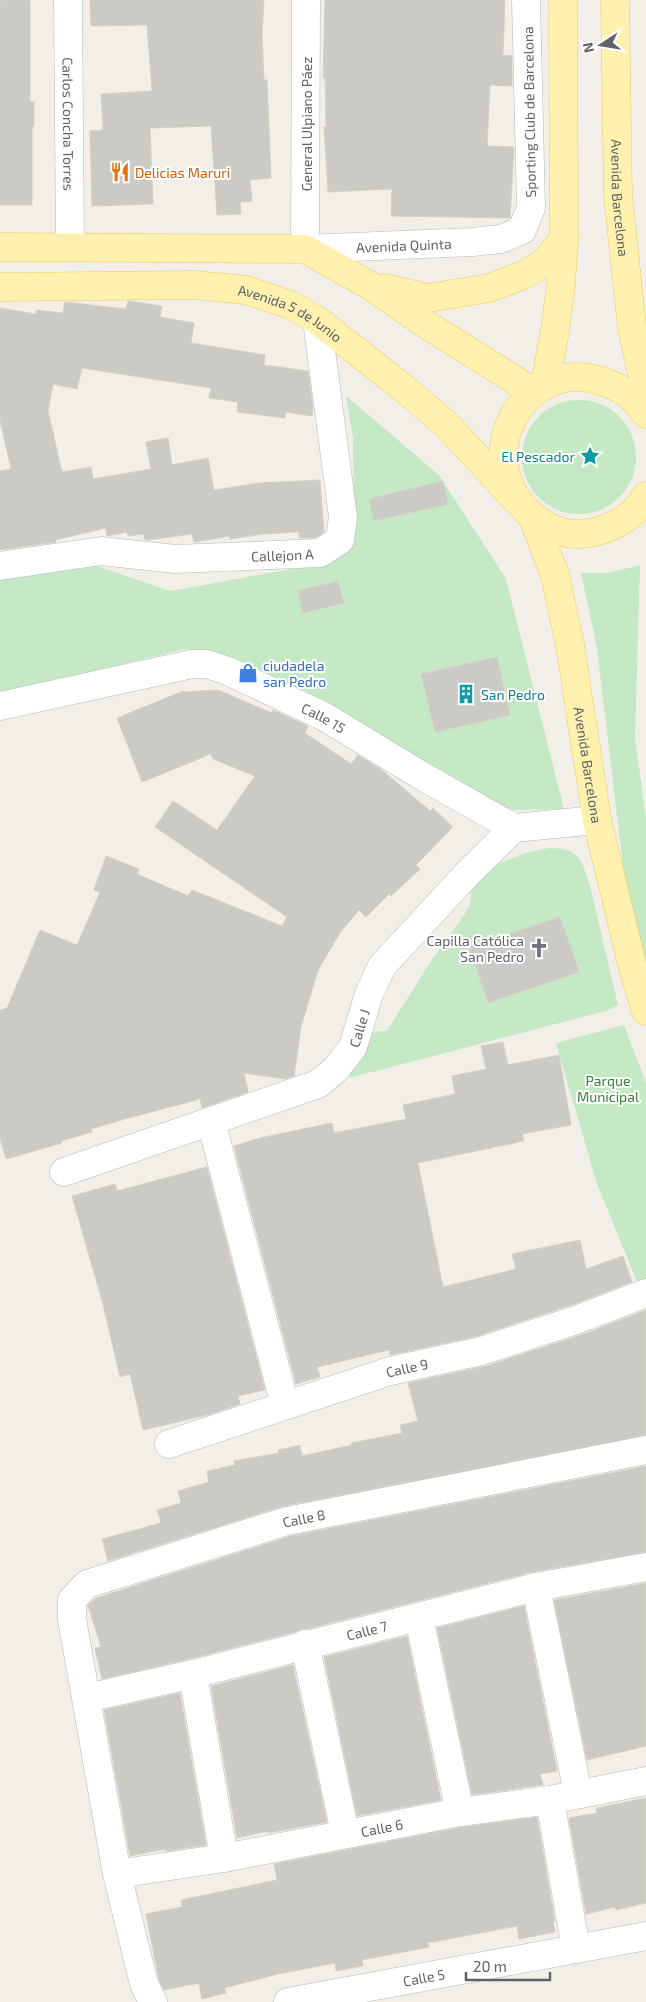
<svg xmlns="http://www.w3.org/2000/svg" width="646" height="2002" viewBox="0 0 646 2002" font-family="'Exo 2',sans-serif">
  <rect width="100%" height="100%" fill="#f1efe8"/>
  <!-- green -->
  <g fill="#c5e8c5">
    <polygon points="346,396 439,475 506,579 564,809 513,810 438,775 330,705 185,649 0,694 0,580 94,565 170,591 331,562 354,542 353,438"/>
    <circle cx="579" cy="457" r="57"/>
    <polygon points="640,565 635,738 646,818 646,988 626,891 597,648 581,573 609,573"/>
    <path d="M549 848C579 848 582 860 590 886L618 1005 609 1010 349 1078 366 1032 387 1031 429 964 466 912 470 904 472 884 494 865 526 853Z"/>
    <polygon points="624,1025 646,1083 646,1287 640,1289 597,1184 556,1043"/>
  </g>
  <!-- building -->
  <g fill="#cccac5" stroke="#d6d1c6">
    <polygon points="0,0 30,0 30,102 34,102 34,127 32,127 32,205 0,205"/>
    <polygon points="90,0 264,0 262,34 264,80 267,80 271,178 250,180 252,201 240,202 241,214 217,215 211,126 150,128 153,204 92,206 90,131 103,130 101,94 152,91 147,25 91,26"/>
    <polygon points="325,0 505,0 503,55 512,56 512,86 490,85 487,146 514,147 510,218 391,216 392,189 328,192 324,127 326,127 325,78 323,78"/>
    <polygon points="128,301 162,306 160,317 194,323 191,343 265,355 264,365 308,371 313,407 312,416 286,412 285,418 237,412 238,402 209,398 211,388 82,368 77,389 53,384 48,411 62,472 91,467 93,479 151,469 146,442 168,438 172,465 208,458 214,490 259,483 320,480 324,532 315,538 299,538 299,532 263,534 230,539 230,536 194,542 192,534 148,540 145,540 144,534 128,536 127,532 107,536 106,528 55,540 56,542 0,550 0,471 11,469 0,420 0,308 36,314 36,310 63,313 65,302 126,309"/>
    <polygon points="443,481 448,504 374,521 369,499"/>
    <polygon points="338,581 344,603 303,613 298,591"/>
    <polygon points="497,657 510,715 435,732 421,674"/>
    <polygon points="218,690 265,710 272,713 273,710 308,726 305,733 351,764 358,755 382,770 430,811 433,808 453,827 416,865 420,869 391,896 389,894 366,917 359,910 341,931 318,970 301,1027 294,1076 285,1079 244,1073 248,1092 202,1108 200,1099 125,1119 91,1129 92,1132 61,1141 62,1143 6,1159 0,1139 0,1010 7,1008 40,930 77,945 100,892 94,890 106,856 139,869 137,874 188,896 192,890 282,926 287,917 155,827 173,801 217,830 255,776 213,759 211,754 142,782 117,718 181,692"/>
    <polygon points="560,917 579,972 488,1003 469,947"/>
    <polygon points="503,1042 508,1065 559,1055 571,1125 522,1134 524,1141 418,1163 443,1287 516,1269 512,1254 580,1240 586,1269 623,1256 632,1282 571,1305 477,1336 390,1355 389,1350 317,1367 320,1377 296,1384 234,1146 260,1138 332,1123 334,1133 406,1119 403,1105 455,1094 452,1076 486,1069 481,1046"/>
    <polygon points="207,1167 265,1390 238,1396 240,1404 211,1414 143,1430 130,1374 120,1377 103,1304 72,1196 115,1184 117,1191"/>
    <polygon points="646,1310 646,1435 284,1506 108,1561 102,1539 161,1523 157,1510 181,1503 178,1491 209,1482 207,1471 235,1465 234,1461 279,1453 278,1450 300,1445 302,1456 352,1445 351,1443 402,1433 400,1425 418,1421 408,1383 486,1366 581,1335"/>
    <polygon points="646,1466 646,1552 532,1572 307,1629 301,1629 295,1632 189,1659 102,1679 95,1648 101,1647 88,1605 96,1598 291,1536"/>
    <polygon points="646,1583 646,1746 587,1760 554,1600"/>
    <polygon points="524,1606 557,1771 540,1774 543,1785 472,1795 437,1628"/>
    <polygon points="407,1636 441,1800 357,1816 324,1657"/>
    <polygon points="293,1665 327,1822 268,1833 268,1831 237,1838 211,1686"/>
    <polygon points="180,1693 206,1845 166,1851 165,1849 130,1856 104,1710"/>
    <polygon points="646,1798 646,1903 616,1910 615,1907 586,1914 569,1818 597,1813 596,1808"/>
    <polygon points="537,1817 555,1921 553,1921 555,1932 519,1939 517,1926 428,1943 429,1947 362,1960 363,1966 336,1971 335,1963 278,1974 224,1988 226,1993 202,1999 199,1983 164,1990 159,1980 146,1914 182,1907 181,1900 277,1880 274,1864 463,1827"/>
  </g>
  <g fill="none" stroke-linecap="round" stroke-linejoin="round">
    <defs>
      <g id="minor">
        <path id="s1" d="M68 0 70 247"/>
        <path id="s2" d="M306 0 305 249 472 242 501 239 522 230 531 208 526 0"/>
        <path id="s3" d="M0 566 101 551 175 559 320 553 340 540 343 517 317 320"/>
        <path id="s4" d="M0 706 192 664H207L228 671 325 717 422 776 514 828"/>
        <polyline points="211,1121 285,1405"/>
        <path id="s5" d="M64 1172 318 1084 336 1069 353 1047 369 994 382 966 469 872 514 828 597 820"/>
        <path id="s6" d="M169 1444 390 1371 481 1351 576 1320 646 1293"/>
        <polyline points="536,1587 578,1793"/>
        <polyline points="419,1618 460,1812"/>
        <polyline points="305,1644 345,1833"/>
        <polyline points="193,1674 224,1858"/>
        <path id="s7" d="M87 1698 193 1674 536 1587 646 1567"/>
        <polyline points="550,1800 576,1949"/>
        <path id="s8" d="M117 1874 224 1858 460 1812 550 1800 646 1781"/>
        <path id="s9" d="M153 2002 144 1984 117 1874 72 1619V1600L87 1584 287 1521 646 1450"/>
        <path id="s10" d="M288 2002 646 1936"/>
      </g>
      <g id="major">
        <path id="s11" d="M615 0 618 196 632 327 646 392"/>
        <polyline points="0,247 305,249 371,286 427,325 534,392"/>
        <path id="s12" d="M0 287 195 285 246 290 291 305 317 320 406 390 447 425 516 500"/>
        <polyline points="384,288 428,298 489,288 524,275 545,262 564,239"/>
        <polyline points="545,385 555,331 561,284 564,239 563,0"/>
        <path d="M646 414C642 410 639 404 634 399 625 390 613 385 601 381 525 357 471 452 526 510 538 524 561 535 580 534 607 532 632 520 646 496"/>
        <path id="s13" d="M533 518 555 575 570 645 597 820 633 968 646 1011"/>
      </g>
    </defs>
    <!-- minor casing -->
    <use href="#minor" stroke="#b5b8bc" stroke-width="29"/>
    <!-- major casing -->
    <use href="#major" stroke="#f2c960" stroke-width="29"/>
    <!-- minor -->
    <use href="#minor" stroke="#fff" stroke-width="28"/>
    <!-- major -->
    <use href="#major" stroke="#fff2af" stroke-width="28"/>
  </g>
  <!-- icons -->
  <defs>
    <symbol id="restaurant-bare" viewBox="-9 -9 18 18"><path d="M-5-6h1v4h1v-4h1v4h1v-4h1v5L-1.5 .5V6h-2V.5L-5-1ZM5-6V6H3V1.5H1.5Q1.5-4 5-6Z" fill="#e8710a" stroke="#fff" stroke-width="2.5" paint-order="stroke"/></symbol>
    <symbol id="sight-bare" viewBox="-9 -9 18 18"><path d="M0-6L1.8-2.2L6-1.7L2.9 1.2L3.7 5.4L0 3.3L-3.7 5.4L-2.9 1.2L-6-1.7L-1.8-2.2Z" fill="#0f9aa8" stroke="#fff" stroke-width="2.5" paint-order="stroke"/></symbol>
    <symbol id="shop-bare" viewBox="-9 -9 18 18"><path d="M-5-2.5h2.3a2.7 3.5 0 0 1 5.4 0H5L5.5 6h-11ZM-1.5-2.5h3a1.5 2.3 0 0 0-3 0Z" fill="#3f7fe0" stroke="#fff" stroke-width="2.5" paint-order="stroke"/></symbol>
    <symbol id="building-bare" viewBox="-9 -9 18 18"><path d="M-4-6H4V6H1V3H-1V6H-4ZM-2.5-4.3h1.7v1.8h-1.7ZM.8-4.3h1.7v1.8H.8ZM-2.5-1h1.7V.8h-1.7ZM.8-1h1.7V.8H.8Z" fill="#0f9aa8" stroke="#fff" stroke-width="2.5" paint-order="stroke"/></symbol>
    <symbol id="church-bare" viewBox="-9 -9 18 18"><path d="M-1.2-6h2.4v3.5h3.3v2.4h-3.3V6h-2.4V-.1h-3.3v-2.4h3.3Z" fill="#6b7280" stroke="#fff" stroke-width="2.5" paint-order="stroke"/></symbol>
  </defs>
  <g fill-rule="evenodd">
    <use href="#restaurant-bare" x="106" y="158" width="28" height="28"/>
    <use href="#sight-bare" x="576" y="442" width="28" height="28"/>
    <use href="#shop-bare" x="234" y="659" width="28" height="28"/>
    <use href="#building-bare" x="452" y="680" width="28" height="28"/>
    <use href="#church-bare" x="525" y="934" width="28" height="28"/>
  </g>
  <g text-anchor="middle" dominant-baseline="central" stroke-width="4" stroke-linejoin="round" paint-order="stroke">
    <!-- street labels -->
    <g font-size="14" fill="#5f6368" stroke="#fff">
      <text transform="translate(529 112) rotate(-91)">Sporting Club de Barcelona</text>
      <text stroke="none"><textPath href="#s1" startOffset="124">Carlos Concha Torres</textPath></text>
      <text transform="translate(306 124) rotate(-90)">General Ulpiano Páez</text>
      <text stroke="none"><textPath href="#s11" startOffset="198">Avenida Barcelona</textPath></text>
      <text stroke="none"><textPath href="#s2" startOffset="348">Avenida Quinta</textPath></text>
      <text stroke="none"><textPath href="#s12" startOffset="296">Avenida 5 de Junio</textPath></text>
      <text stroke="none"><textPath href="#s3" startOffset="284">Callejon A</textPath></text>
      <text stroke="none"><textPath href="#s4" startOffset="340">Calle 15</textPath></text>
      <text stroke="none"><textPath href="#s13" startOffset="254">Avenida Barcelona</textPath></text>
      <text stroke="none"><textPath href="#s5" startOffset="340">Calle J</textPath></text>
      <text stroke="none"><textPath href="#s6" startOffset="250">Calle 9</textPath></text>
      <text stroke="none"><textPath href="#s9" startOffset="660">Calle 8</textPath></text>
      <text stroke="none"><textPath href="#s7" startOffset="288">Calle 7</textPath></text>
      <text stroke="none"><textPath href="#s8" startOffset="269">Calle 6</textPath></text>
      <text stroke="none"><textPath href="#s10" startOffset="138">Calle 5</textPath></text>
    </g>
    <!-- food labels -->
    <g font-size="14" fill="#c56008" stroke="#fff" text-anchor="start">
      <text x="135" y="172">Delicias Maruri</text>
    </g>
    <!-- culture labels -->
    <g font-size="14" fill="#0d838f" stroke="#fff" text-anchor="end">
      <text x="575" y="456">El Pescador</text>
      <text x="481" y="694" text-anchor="start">San Pedro</text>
    </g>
    <!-- shop labels -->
    <g font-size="14" fill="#366cbe" stroke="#fff" text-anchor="start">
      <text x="263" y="665">ciudadela<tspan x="263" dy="16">san Pedro</tspan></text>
    </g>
    <!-- worship labels -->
    <g font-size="14" fill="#5b616d" stroke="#fff" text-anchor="end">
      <text x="524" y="940">Capilla Católica<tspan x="524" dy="16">San Pedro</tspan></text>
    </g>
    <!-- park labels -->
    <g font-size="14" fill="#348238" stroke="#fff">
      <text x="608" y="1080">Parque<tspan x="608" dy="16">Municipal</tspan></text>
    </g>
  </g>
  <!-- north arrow -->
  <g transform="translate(601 45) rotate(258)" stroke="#ffffff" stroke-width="4" paint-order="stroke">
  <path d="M0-4L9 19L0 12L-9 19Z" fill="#5f6368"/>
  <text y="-8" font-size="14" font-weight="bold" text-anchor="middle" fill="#5f6368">N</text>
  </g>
  <!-- scale -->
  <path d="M466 1972v8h84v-8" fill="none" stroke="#5f6368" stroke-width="2.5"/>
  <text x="473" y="1972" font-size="15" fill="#5f6368" stroke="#ffffff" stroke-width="4" paint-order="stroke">20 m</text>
</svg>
